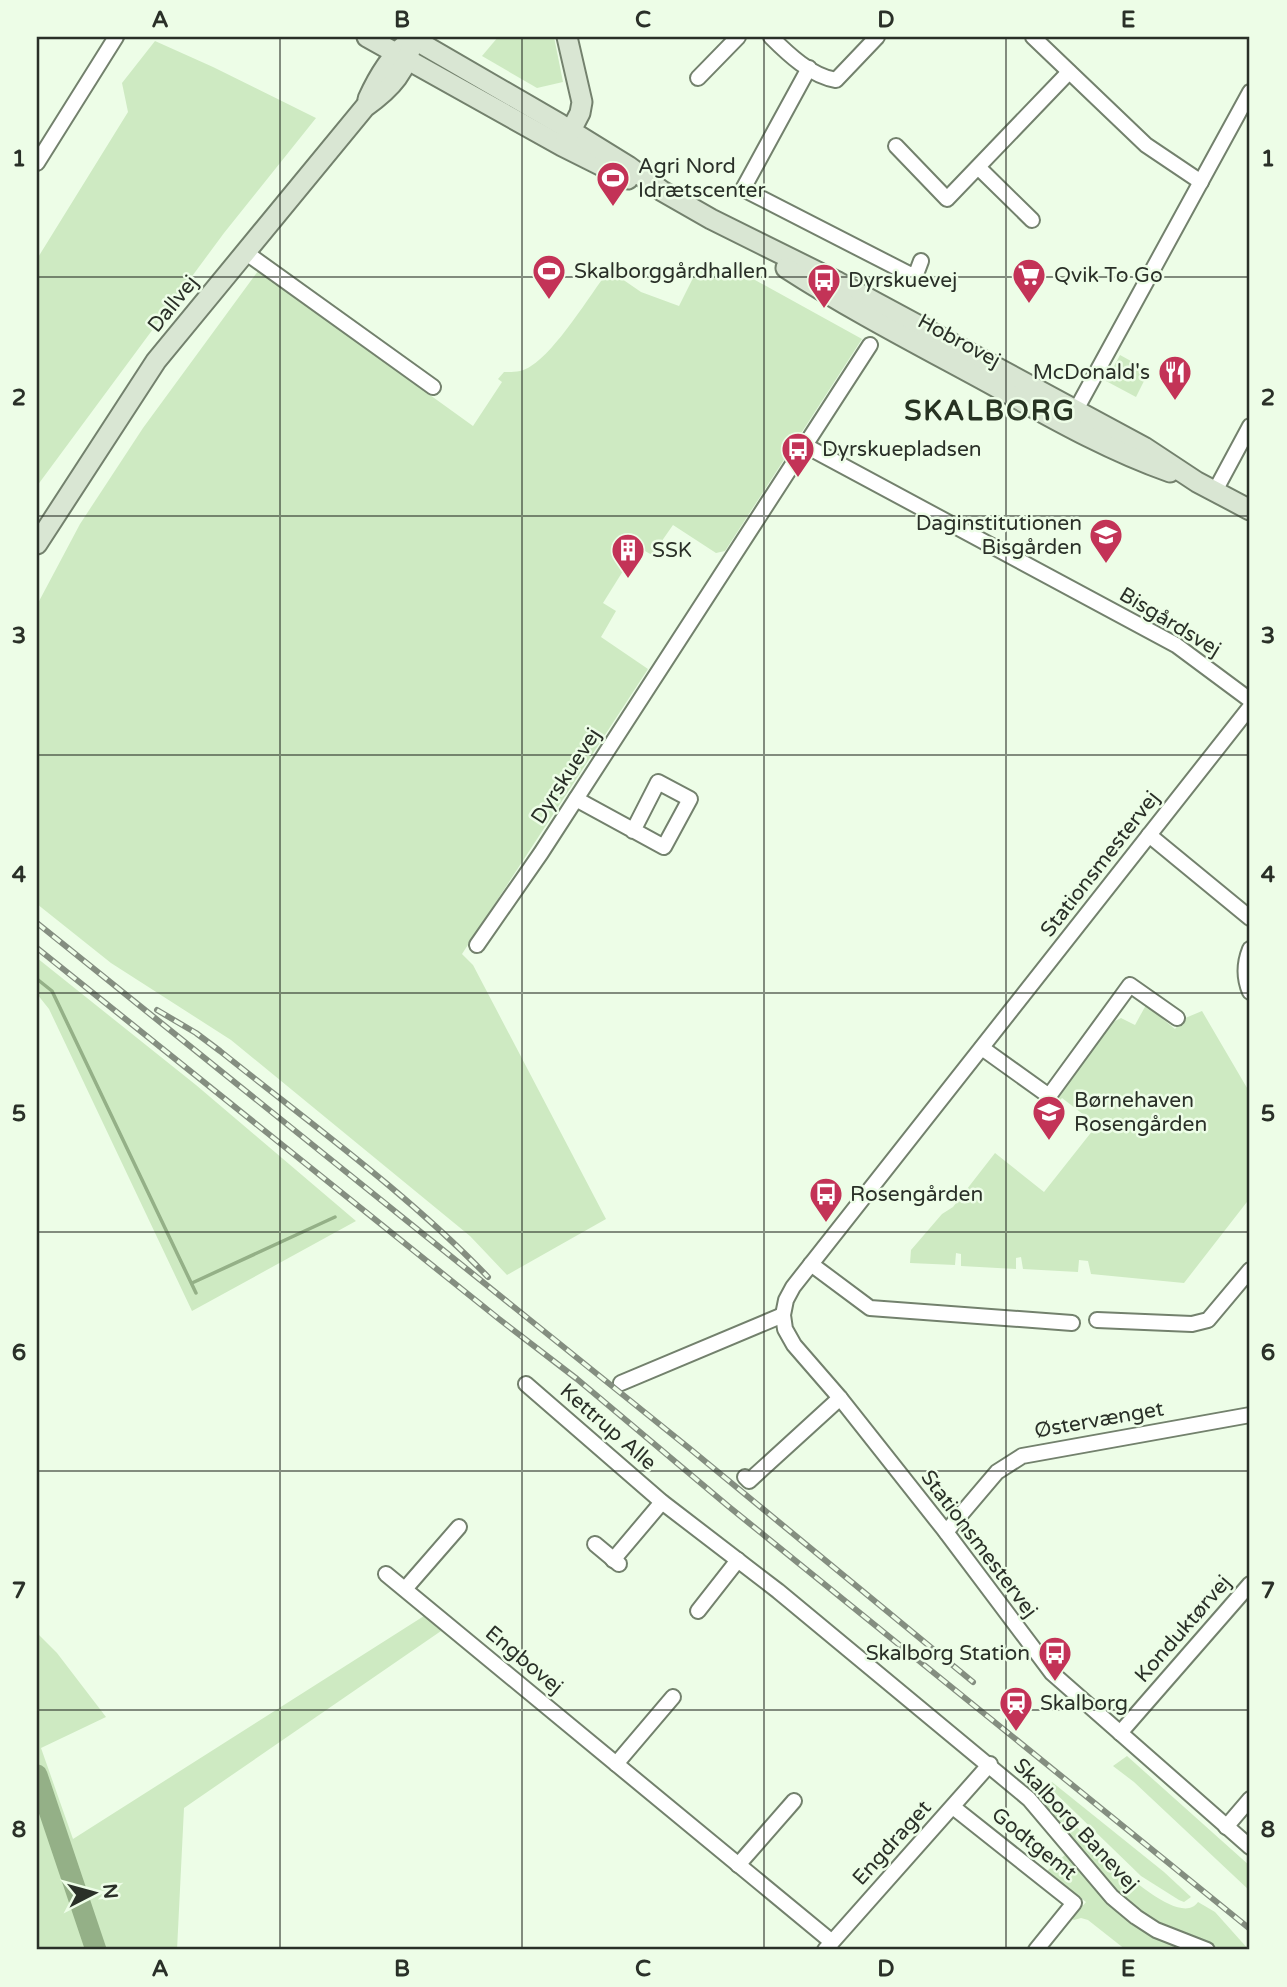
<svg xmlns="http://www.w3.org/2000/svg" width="1287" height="1987" viewBox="0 0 1287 1987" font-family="'Varela Round',sans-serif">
  <rect width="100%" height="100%" fill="#edfde7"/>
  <!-- green -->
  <g fill="#ceeac2">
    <polygon points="498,37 554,37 563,82 537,88 482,56"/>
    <polygon points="155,41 213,67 316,118 224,233 37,486 37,259 128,112 122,83"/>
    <path d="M728 265 862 339 725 551 716 553 673 525 652 555 638 547 603 603 616 611 601 637 648 669 462 954 473 965 606 1219 507 1275 470 1236 231 1040 111 963 37 904V605L80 524 143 428 258 271 473 426 502 382 498 379 504 372C514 372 523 372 531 366 556 351 590 295 609 270L641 292 679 306 699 266 721 277Z"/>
    <polygon points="1120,355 1149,371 1136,397 1106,381"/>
    <polygon points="37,958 196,1085 356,1221 192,1311 49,1009 37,994"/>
    <polygon points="1146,1005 1175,1029 1183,1019 1202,1011 1250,1093 1250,1198 1184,1283 1091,1274 1088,1261 1079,1260 1078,1272 1023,1269 1021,1257 1016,1258 1016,1269 961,1266 961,1254 956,1253 955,1265 910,1263 911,1250 942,1214 953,1207 995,1153 1044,1192 1097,1125 1062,1098 1055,1106 1050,1102 1115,1021 1121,1018 1135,1025"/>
    <polygon points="424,1616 441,1631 184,1808 177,1950 37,1950 37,1633 57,1653 106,1717 41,1748 73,1839"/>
    <polygon points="1127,1756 1250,1866 1250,1891 1134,1782 1113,1766"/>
    <polygon points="1047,1782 1052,1782 1164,1872 1191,1897 1184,1902 1179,1900 1141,1876 1046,1784"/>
    <path d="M1043 1791C1062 1811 1174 1938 1198 1902L1215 1912 1249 1950C1150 1950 1092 1864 1034 1796Z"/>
    <path d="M1066 1854C1102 1896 1130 1930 1183 1950H1126L1088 1920 1081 1918 1074 1920 1072 1919 1086 1902 1047 1871Z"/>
  </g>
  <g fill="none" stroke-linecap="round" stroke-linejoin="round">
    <!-- stream -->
    <g stroke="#94b087" stroke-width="3.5">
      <polyline points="37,979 52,991 196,1293"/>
      <polyline points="192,1283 335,1217"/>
    </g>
    <!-- river -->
    <polyline stroke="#94b087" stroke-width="21" points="37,1775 96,1950"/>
    <defs>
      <g id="street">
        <path d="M771 37C788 54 811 76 836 80L877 37"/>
        <polyline points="1033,37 1146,145 1201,182"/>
        <polyline points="809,68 743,189 915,277 921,261"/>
        <polyline points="698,78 738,37"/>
        <polyline points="896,146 947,199 1069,72"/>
        <polyline points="37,163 116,37"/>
        <polyline points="979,168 1032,220"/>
        <polyline points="245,252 433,387"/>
        <polyline points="1071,419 1250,92"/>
        <polyline points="806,446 1176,645 1250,700"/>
        <polyline points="1215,491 1250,426"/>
        <polyline points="1250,707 793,1287 786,1300 783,1315 785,1329 794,1345 840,1398 946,1532 1052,1673 1250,1847"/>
        <polyline points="576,799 664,847 690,799 658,782 633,831"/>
        <polyline points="1149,835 1250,918"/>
        <polyline points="477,945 541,853 870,345"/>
        <path d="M1250 949C1244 964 1244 978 1250 992"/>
        <polyline points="982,1048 1049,1096 1130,985 1177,1018"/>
        <polyline points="811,1264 870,1308 1072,1323"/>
        <polyline points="1097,1320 1192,1324 1208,1320 1250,1270"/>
        <polyline points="621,1383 783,1315"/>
        <polyline points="526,1384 662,1502 778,1591 1029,1799 1112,1897 1136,1917 1156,1930 1207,1950"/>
        <polyline points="745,1477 749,1481 840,1398"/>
        <polyline points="946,1532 997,1472 1022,1456 1250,1415"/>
        <polyline points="595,1544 619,1564"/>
        <polyline points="613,1560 662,1502"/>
        <polyline points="386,1574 832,1942"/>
        <polyline points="405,1589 459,1527"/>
        <polyline points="698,1611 738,1560"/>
        <polyline points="1120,1733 1250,1584"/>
        <polyline points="616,1764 673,1697"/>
        <polyline points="953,1807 1074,1903 1036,1950"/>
        <polyline points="1226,1827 1250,1799"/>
        <polyline points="738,1865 794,1801"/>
        <polyline points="825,1950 990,1764"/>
      </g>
      <g id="secondary">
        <polyline points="367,37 562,146 628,179"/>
        <polyline points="410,37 560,124 628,166 662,191 711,219 838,282 1144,447 1197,482 1250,510"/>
        <path d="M368 99C377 79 389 58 406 44"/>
        <polyline points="565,142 580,113 582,102 567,37"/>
        <path d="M786 268C851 310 919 345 987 382 1047 415 1105 449 1170 472"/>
        <path d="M37 544 156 361 365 107C392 88 407 71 413 38"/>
      </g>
    </defs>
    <!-- street casing -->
    <use href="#street" stroke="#73816d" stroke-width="18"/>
    <!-- secondary casing -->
    <use href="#secondary" stroke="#73816d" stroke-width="23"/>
    <!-- street -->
    <use href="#street" stroke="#fff" stroke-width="14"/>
    <!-- secondary -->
    <use href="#secondary" stroke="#d9e6d3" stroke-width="19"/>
    <defs>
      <g id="rail">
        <polyline points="37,923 689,1448 973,1682"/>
        <polyline points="37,948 499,1319 577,1379 728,1506 1250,1929"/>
        <path d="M157 1010 196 1033 220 1051C311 1124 407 1193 488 1277"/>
      </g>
    </defs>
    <!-- rail casing -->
    <use href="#rail" stroke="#848e80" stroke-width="6"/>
    <!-- rail -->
    <use href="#rail" stroke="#edfde7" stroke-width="3.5" stroke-dasharray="10" stroke-linecap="butt"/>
  </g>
  <!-- grid -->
  <path fill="none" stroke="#2a3028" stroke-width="2" stroke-opacity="0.55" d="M280 37V1950M522 37V1950M764 37V1950M1006 37V1950M37 277H1250M37 516H1250M37 755H1250M37 993H1250M37 1232H1250M37 1471H1250M37 1710H1250"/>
  <!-- icons -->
  <defs>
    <symbol id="stadium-pin" viewBox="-11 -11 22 30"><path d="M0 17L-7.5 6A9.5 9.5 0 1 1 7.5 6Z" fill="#c33357" stroke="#edfde7"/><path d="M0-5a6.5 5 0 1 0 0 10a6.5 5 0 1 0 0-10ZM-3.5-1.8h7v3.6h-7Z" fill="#fff"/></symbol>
    <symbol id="supermarket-pin" viewBox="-11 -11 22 30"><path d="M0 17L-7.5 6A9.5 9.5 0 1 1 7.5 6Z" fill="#c33357" stroke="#edfde7"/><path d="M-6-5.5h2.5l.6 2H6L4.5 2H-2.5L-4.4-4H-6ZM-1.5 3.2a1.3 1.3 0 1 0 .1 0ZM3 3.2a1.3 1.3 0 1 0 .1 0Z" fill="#fff"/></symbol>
    <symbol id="bus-pin" viewBox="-11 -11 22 30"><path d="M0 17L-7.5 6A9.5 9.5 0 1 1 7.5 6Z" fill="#c33357" stroke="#edfde7"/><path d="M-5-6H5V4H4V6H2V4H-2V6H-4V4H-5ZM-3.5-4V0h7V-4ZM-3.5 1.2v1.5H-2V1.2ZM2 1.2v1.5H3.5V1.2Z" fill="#fff"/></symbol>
    <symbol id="restaurant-pin" viewBox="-11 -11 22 30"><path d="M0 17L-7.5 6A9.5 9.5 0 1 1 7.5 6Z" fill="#c33357" stroke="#edfde7"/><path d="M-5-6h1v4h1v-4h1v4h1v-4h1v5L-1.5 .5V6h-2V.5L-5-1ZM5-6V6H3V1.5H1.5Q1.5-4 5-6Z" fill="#fff"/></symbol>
    <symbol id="school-pin" viewBox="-11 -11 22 30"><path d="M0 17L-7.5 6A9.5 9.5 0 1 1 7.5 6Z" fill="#c33357" stroke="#edfde7"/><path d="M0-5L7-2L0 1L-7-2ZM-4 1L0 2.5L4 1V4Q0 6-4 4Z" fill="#fff"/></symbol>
    <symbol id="building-pin" viewBox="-11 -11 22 30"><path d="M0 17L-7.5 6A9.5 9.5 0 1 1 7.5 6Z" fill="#c33357" stroke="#edfde7"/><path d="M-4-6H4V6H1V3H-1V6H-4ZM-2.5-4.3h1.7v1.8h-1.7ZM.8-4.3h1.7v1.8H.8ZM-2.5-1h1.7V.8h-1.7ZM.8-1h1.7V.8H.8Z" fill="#fff"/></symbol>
    <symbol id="station-pin" viewBox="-11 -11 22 30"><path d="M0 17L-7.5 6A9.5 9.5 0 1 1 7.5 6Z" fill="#c33357" stroke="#edfde7"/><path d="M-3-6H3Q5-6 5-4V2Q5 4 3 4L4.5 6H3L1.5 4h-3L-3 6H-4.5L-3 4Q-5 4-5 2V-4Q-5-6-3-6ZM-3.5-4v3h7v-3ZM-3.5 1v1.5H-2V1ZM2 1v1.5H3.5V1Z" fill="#fff"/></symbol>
  </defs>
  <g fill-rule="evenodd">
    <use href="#stadium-pin" x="594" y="159" width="38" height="52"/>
    <use href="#stadium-pin" x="530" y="252" width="38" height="52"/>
    <use href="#supermarket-pin" x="1010" y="256" width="38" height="52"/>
    <use href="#bus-pin" x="805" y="261" width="38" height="52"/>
    <use href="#restaurant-pin" x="1156" y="353" width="38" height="52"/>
    <use href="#bus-pin" x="779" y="430" width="38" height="52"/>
    <use href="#school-pin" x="1087" y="516" width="38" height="52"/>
    <use href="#building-pin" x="609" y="531" width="38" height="52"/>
    <use href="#school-pin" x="1030" y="1093" width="38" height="52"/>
    <use href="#bus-pin" x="807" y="1175" width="38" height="52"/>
    <use href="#bus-pin" x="1036" y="1634" width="38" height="52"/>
    <use href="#station-pin" x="997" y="1684" width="38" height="52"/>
  </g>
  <g text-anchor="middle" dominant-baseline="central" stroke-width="5" stroke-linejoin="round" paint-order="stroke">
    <!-- poi labels -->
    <g font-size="21" fill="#2a3028" stroke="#edfde7" text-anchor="start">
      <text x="638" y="166">Agri Nord<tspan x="638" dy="24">Idrætscenter</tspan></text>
      <text x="574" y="271">Skalborggårdhallen</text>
      <text x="1054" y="275">Qvik To Go</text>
      <text x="848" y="280">Dyrskuevej</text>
      <text x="1150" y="372" text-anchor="end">McDonald's</text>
      <text x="822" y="449">Dyrskuepladsen</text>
      <text x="1082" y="523" text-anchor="end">Daginstitutionen<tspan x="1082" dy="24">Bisgården</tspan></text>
      <text x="652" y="550">SSK</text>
      <text x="1074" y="1100">Børnehaven<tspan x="1074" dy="24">Rosengården</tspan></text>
      <text x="850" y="1194">Rosengården</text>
      <text x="1030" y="1653" text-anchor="end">Skalborg Station</text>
      <text x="1040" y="1703">Skalborg</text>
    </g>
    <!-- street labels -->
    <g font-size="21" fill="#2a3028" stroke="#edfde7">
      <text transform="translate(173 304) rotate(-51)">Dallvej</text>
      <text transform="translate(959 341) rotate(28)">Hobrovej</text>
      <text transform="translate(1170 622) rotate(31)">Bisgårdsvej</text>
      <text transform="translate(566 776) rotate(-57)">Dyrskuevej</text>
      <text transform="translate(1100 864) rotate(-52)">Stationsmestervej</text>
      <text transform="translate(1099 1420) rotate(-10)">Østervænget</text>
      <text transform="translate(608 1427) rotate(41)">Kettrup Alle</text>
      <text transform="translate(979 1544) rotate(53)">Stationsmestervej</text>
      <text transform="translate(1183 1629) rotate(-49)">Konduktørvej</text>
      <text transform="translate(524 1660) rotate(40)">Engbovej</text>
      <text transform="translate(1076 1825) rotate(47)">Skalborg Banevej</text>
      <text transform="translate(892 1843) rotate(-48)">Engdraget</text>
      <text transform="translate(1034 1844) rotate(39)">Godtgemt</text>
    </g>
    <!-- district labels -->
    <g font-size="28" font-weight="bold" letter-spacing="2" fill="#273322" stroke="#edfde7">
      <text x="990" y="411">SKALBORG</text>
    </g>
  </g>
  <!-- border -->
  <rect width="1287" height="1987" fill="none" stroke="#edfde7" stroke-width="77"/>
  <!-- north arrow -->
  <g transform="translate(94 1893) rotate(84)" stroke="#edfde7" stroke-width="5" paint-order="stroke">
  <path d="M0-5L12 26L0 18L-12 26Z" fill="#2a3028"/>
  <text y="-10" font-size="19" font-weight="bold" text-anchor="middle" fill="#2a3028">N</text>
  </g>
  <rect x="38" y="38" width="1210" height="1910" fill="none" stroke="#2a3028" stroke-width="2.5"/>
  <g font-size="23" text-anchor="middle" font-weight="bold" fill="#2a3028">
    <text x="160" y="27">A</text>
    <text x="402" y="27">B</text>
    <text x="643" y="27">C</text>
    <text x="886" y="27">D</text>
    <text x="1128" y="27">E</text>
    <text x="19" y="166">1</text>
    <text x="1268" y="166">1</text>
    <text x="19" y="405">2</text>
    <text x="1268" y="405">2</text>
    <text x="19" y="643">3</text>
    <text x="1268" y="643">3</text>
    <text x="19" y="882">4</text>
    <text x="1268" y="882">4</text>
    <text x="19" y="1121">5</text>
    <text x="1268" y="1121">5</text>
    <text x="19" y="1360">6</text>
    <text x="1268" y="1360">6</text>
    <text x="19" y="1598">7</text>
    <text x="1268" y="1598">7</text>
    <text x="19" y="1837">8</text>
    <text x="1268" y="1837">8</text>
    <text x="160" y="1976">A</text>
    <text x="402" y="1976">B</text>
    <text x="643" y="1976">C</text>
    <text x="886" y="1976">D</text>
    <text x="1128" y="1976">E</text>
  </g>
</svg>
